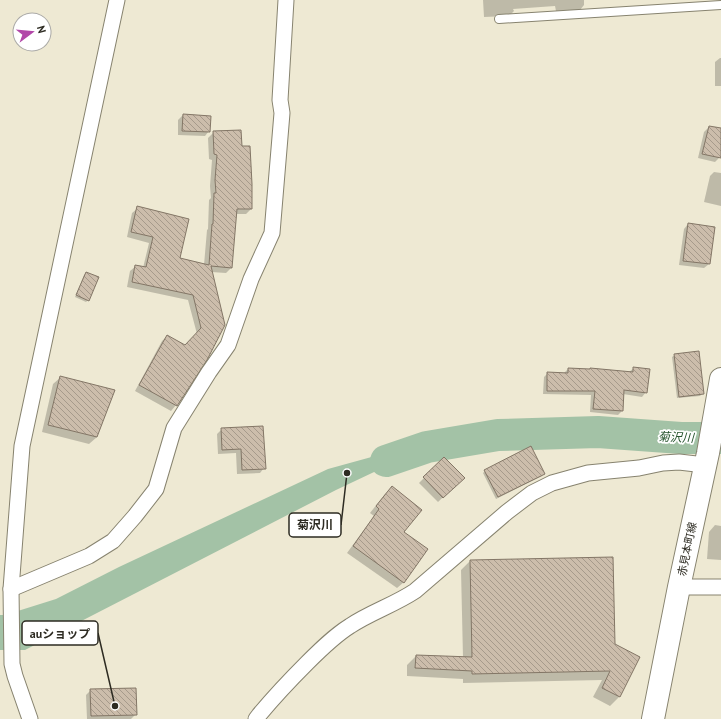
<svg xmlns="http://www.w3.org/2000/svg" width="721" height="719" viewBox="0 0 721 719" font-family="'PT Sans','Noto Sans JP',sans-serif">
  <defs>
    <pattern id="building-back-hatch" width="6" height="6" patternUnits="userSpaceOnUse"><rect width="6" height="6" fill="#ccbdab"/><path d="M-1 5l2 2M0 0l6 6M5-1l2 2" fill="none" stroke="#a69a8b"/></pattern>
  </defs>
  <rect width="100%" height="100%" fill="#eee9d3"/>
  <!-- water -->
  <polygon fill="#a3c2a6" points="427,447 336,490 25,650 0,650 0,615 5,615 56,599 119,567 328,469 386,453"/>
  <!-- shadow -->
  <g fill="#0003">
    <polygon points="483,0 584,0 584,5 580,10 556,11 555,6 513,9 514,11 509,16 484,17"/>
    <polygon points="720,58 721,58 721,86 715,86 715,62"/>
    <polygon points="183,115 209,131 205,136 178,135 178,120"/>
    <polygon points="709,127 721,130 721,152 720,157 715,162 698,158 704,132"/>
    <polygon points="214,132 241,147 251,209 246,214 235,214 231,268 226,273 211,272 224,325 176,405 171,411 135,391 162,341 167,336 185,346 197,334 188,300 127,287 130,271 136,266 143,268 149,243 127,237 132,213 138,208 179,259 204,265 207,230 208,229 209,200 211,198 210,186 212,160 209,159 208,138"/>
    <polygon points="714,172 721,173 721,206 704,202 710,176"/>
    <polygon points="688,224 709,264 704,268 679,265 684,229"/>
    <polygon points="86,273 88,300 86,302 75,297 84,275"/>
    <polygon points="675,355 703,393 700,396 677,398 672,357"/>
    <polygon points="634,368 646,392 642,397 623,394 622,411 618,415 590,412 591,395 543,394 544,377 548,373 564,373 568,369 629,372"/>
    <polygon points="61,377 97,437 89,444 42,432 53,384"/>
    <polygon points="222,429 264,468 260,473 237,474 236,453 218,454 217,434"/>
    <polygon points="444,458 463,478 438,502 419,483"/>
    <polygon points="485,471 542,476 496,499 483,473"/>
    <polygon points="392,487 403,532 404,582 397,588 347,553 374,516 370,513 385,494"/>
    <polygon points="715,525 721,526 721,560 707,559 709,532"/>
    <polygon points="470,561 614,644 619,697 610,706 593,697 602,680 463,683 463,679 407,676 407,665 416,656 463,658 461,570"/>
    <polygon points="91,690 136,714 131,719 87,719 86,695"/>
  </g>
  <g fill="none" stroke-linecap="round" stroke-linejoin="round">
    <!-- river -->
    <polyline stroke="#a3c2a6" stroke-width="32" points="386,461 427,447 498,435 598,432 681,438 721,438"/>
  </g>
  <!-- building -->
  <g fill="url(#building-back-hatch)" stroke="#837666">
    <polygon points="183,114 211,116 210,132 182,131"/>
    <polygon points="709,126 721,128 721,158 702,154"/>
    <polygon points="241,130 242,146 250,146 252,184 252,209 237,209 232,268 211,266 225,325 207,360 177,406 139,385 167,335 185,345 201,328 193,295 132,282 135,265 146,267 153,237 131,232 137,206 189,219 180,258 209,265 212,224 213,224 214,193 216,193 215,180 217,155 214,154 213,131"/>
    <polygon points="688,223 715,227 710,264 683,261"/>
    <polygon points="86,272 99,277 89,301 76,295"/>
    <polygon points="699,351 704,394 679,397 674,354"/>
    <polygon points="633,367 650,369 647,393 624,390 623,411 593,409 595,391 547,391 547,372 568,373 568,368 590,369 590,368 633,372"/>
    <polygon points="60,376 115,390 97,437 48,425"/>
    <polygon points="263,426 266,469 242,470 241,449 222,450 221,428"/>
    <polygon points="531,446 545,474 498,497 484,470"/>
    <polygon points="444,457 465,478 443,498 423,477"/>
    <polygon points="392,486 422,510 404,532 428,549 404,583 353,546 379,509 376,506"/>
    <polygon points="613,557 615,644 640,657 620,697 602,688 610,671 472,674 472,671 415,668 416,655 472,657 470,560"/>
    <polygon points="136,688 137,715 91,716 90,689"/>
  </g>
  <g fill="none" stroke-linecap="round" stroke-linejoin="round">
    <defs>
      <polyline id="lane" points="499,19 721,5"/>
      <g id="street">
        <polyline points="679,587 721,587"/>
        <polyline points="11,589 89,556 113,541 135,516 156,489 174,428 209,372 228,345 251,279 272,233 282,113 280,100 286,0"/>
        <polyline points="30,719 15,676 12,664 11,589 22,446 117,0"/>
        <path d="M256 719 259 715C274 697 290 680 307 663 320 650 334 636 350 626 371 612 394 605 415 591L507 512 532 493 552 483 588 473 639 468 663 463 679 462 705 465"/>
      </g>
      <polyline id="secondary" points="653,719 679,587 708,453 721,379"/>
    </defs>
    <!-- lane casing -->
    <use href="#lane" stroke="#87836f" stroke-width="10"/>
    <!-- street casing -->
    <use href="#street" stroke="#87836f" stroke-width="17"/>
    <!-- secondary casing -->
    <use href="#secondary" stroke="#87836f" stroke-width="24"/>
    <!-- lane -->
    <use href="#lane" stroke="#fff" stroke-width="8"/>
    <!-- street -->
    <use href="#street" stroke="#fff" stroke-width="15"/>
    <!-- secondary -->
    <use href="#secondary" stroke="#fff" stroke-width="22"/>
  </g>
  <g text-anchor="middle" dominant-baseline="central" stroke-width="3.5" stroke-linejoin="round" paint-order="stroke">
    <!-- street labels -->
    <g font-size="11" fill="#2d2b22" stroke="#fff">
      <text transform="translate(687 549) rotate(-78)">赤見本町線</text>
    </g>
    <!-- water labels -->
    <g font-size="12" font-style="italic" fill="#25532c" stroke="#fff">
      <text transform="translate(676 437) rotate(2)">菊沢川</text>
    </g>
  </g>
  <!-- callouts -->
  <path fill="none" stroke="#2d2b22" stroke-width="1.5" d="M347 473L341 525M115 706L98 633"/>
  <g fill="#2d2b22" stroke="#fff" stroke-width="1.5">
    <circle cx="347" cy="473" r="4"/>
    <circle cx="115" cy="706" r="4"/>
  </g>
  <g fill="#fff" stroke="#2d2b22" stroke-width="1.5">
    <rect x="289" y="513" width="52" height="24" rx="4"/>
    <rect x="22" y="621" width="76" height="24" rx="4"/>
  </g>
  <g font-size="12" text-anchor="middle" font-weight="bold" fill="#2d2b22">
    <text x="315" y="529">菊沢川</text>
    <text x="60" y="638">auショップ</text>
  </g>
  <!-- north arrow -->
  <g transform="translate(32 32) rotate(74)"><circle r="19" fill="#ffffff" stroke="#abaaa7"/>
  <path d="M0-3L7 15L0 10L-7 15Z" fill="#b247a8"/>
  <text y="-6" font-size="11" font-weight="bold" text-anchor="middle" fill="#2d2b22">N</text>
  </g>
</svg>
